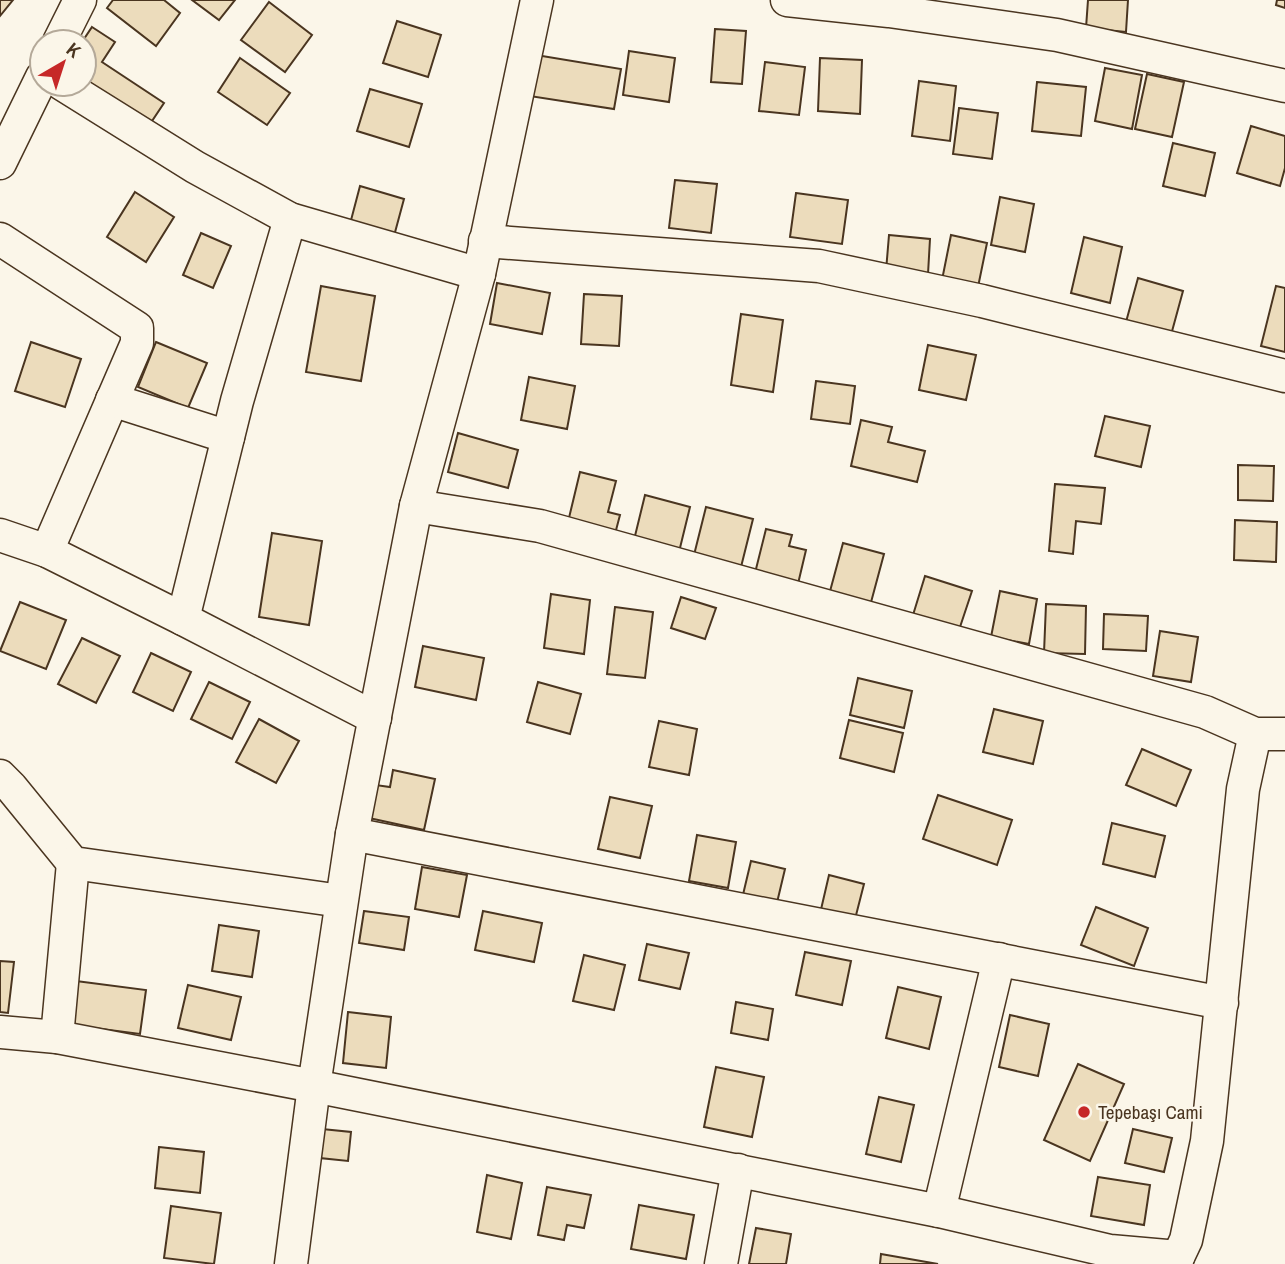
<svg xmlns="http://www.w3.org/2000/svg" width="1285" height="1264" viewBox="0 0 1285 1264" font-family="'Archivo Narrow',sans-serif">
  <rect width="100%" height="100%" fill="#fbf6e9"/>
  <!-- building -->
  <g fill="#ecdcbc" stroke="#4a3520" stroke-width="2">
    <polygon points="0,0 13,0 0,16"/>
    <polygon points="113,0 164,0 180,13 156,46 107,8"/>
    <polygon points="192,0 235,0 219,20"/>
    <polygon points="1088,0 1128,0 1126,32 1086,28"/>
    <polygon points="1277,0 1285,0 1285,8 1276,5"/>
    <polygon points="269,2 312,35 285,72 241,40"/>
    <polygon points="397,21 441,35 428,77 383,63"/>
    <polygon points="92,27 115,42 102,62 164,103 144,133 84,84 84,42 82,42"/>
    <polygon points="715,29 746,31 742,84 711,82"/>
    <polygon points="629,51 675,58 669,102 623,95"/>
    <polygon points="530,54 621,69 614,109 523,95"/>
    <polygon points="240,58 290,93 267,125 218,92"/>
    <polygon points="820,58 862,60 860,114 818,111"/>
    <polygon points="765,62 805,67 799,115 759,111"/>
    <polygon points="1105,68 1142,75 1132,129 1095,121"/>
    <polygon points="1147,74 1184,82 1172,137 1135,129"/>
    <polygon points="919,81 956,86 950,141 912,136"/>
    <polygon points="1037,82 1086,87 1081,136 1032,131"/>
    <polygon points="370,89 422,104 409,147 357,131"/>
    <polygon points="959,108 998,113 992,159 953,154"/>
    <polygon points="1251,126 1285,136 1285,168 1280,186 1237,173"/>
    <polygon points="1173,143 1215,153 1205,196 1163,186"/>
    <polygon points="675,180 717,184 711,233 669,228"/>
    <polygon points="360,186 404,199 394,236 350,224"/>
    <polygon points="135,192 174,217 146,262 107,237"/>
    <polygon points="796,193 848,200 842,244 790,237"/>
    <polygon points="1000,197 1034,204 1025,252 991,245"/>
    <polygon points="201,233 231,246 213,288 183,275"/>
    <polygon points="889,235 930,239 928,274 886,271"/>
    <polygon points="951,235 987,243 978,287 942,280"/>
    <polygon points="1084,237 1122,247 1110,303 1071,293"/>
    <polygon points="1138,278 1183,291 1171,335 1126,322"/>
    <polygon points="497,283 550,293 542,334 490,324"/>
    <polygon points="321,286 375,296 361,381 306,372"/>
    <polygon points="1276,286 1285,288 1285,352 1261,346"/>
    <polygon points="584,294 622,296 619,346 581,344"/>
    <polygon points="741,314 783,320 773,392 731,385"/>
    <polygon points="31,342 81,359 65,407 15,391"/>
    <polygon points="156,342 207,363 188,408 138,387"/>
    <polygon points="928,345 976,355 966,400 919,390"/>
    <polygon points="529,377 575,386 567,429 521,420"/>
    <polygon points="816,381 855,386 850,424 811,419"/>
    <polygon points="1105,416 1150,426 1141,467 1095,456"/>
    <polygon points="861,420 892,427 888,442 925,451 917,482 851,466"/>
    <polygon points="458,433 518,450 508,488 448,472"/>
    <polygon points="1238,465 1274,466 1273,501 1238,500"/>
    <polygon points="580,472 616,481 608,512 620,515 615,534 568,522"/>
    <polygon points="1055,484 1105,488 1101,524 1076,521 1073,554 1049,551"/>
    <polygon points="645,495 690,507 679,552 634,540"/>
    <polygon points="706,507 753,519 740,571 693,559"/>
    <polygon points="1235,520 1277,522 1276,562 1234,560"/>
    <polygon points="766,529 792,535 789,546 806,550 797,588 754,577"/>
    <polygon points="272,533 322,541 309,625 259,617"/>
    <polygon points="843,543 884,554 870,606 829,595"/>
    <polygon points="925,576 972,591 959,630 913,615"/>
    <polygon points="1000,591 1037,599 1029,644 991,637"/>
    <polygon points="551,594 590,600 584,654 544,648"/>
    <polygon points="681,597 716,608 705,639 671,628"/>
    <polygon points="20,602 66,620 46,669 0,651"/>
    <polygon points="1046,604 1086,606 1085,654 1044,653"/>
    <polygon points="615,607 653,612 645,678 607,674"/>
    <polygon points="1104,614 1148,616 1146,651 1103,649"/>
    <polygon points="1160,631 1198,637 1191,682 1153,676"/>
    <polygon points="82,638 120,656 96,703 58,684"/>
    <polygon points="423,646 484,658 476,700 415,687"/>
    <polygon points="151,653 191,672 173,711 133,692"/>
    <polygon points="858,678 912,691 904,728 850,715"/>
    <polygon points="209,682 250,702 232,739 191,719"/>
    <polygon points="538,682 581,694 570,734 527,722"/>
    <polygon points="994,709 1043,721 1033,764 983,752"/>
    <polygon points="259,719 299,741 276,783 236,762"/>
    <polygon points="849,720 903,733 894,772 840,758"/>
    <polygon points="659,721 697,729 689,775 649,767"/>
    <polygon points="1142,749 1191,770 1176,806 1126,785"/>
    <polygon points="393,770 435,779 424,830 369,818 376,785 390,787"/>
    <polygon points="938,795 1012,820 997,865 923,839"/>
    <polygon points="610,797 652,806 640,858 598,849"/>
    <polygon points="1112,823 1165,836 1155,877 1103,864"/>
    <polygon points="697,835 736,842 728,888 689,881"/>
    <polygon points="751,861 785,869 775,911 741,903"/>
    <polygon points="422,867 467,875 459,917 415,909"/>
    <polygon points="829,875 864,884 853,927 819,918"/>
    <polygon points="1096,907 1148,928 1134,966 1081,945"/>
    <polygon points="364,911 409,917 404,950 359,943"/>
    <polygon points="483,911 542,923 534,962 475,950"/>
    <polygon points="219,925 259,931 252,977 212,971"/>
    <polygon points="647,944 689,953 680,989 639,980"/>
    <polygon points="805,952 851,961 842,1005 796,995"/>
    <polygon points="584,955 625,965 614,1010 573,1001"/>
    <polygon points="0,961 14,962 8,1013 0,1012"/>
    <polygon points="76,981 146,990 140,1034 71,1025"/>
    <polygon points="188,985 241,997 231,1040 178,1028"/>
    <polygon points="898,987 941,997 929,1049 886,1038"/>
    <polygon points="736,1002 773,1009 768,1040 731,1033"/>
    <polygon points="348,1012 391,1017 386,1068 343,1063"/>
    <polygon points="1010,1015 1049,1024 1038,1076 999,1067"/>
    <polygon points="1078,1064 1124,1084 1090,1161 1044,1140"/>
    <polygon points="716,1067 764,1077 752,1137 704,1127"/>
    <polygon points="879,1097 914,1105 901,1162 866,1154"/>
    <polygon points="322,1129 351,1132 348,1161 320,1158"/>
    <polygon points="1133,1129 1172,1138 1164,1172 1125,1163"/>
    <polygon points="159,1147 204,1152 200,1193 155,1188"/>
    <polygon points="487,1175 522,1183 511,1239 477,1232"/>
    <polygon points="1098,1177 1150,1185 1144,1225 1091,1216"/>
    <polygon points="547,1187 591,1195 584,1228 567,1225 564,1240 538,1235"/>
    <polygon points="639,1205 694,1215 686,1259 631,1249"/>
    <polygon points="171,1206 221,1213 214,1264 164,1258"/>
    <polygon points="756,1228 791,1234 786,1264 749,1264"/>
    <polygon points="881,1254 938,1264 880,1264"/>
  </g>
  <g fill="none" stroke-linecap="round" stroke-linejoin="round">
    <defs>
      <g id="minor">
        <polyline points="787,0 889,11 1057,35 1285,86"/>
        <polyline points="59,42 80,0"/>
        <polyline points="62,84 195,167 290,219 479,274"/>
        <polyline points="0,163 42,77"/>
        <polyline points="0,239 137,328 137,343 47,551"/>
        <polyline points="485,241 819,266 982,301 1285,376"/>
        <polyline points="112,400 228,437"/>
        <polyline points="416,506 540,526 1205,712 1255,734 1285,734"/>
        <polyline points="0,535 47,551 183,619 375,718"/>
        <polyline points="183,619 237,401 290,219"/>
        <polyline points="0,776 11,787 73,863 341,901"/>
        <polyline points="352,834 1222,1003"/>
        <polyline points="0,1032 57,1037 314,1086 939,1211 1110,1251 1178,1257"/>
        <polyline points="57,1037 73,863"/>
        <polyline points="939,1211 999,959"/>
        <polyline points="1178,1257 1186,1240 1207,1141 1243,789 1255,734"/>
        <polyline points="291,1264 314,1086 352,834 416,506 479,274 537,0"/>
        <polyline points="721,1264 738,1170"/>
      </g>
    </defs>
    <!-- minor casing -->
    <use href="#minor" stroke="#4a3520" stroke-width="35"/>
    <!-- minor -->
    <use href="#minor" stroke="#fbf6e9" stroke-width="32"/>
  </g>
  <!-- markers -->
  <circle fill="#c62828" stroke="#fbf6e9" stroke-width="2.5" cx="1084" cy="1112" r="7"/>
  <g text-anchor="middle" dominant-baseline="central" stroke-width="5" stroke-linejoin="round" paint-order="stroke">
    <!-- poi labels -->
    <g font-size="19" fill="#4a3520" stroke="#fbf6e9" text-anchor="start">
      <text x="1098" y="1112">Tepebaşı Cami</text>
    </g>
  </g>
  <!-- north arrow -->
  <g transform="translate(63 63) rotate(39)"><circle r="33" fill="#fbf6e9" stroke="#b4a999" stroke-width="2"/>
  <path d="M0-5L12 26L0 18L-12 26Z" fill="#c62828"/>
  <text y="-10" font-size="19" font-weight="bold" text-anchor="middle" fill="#4a3520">K</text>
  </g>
</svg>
